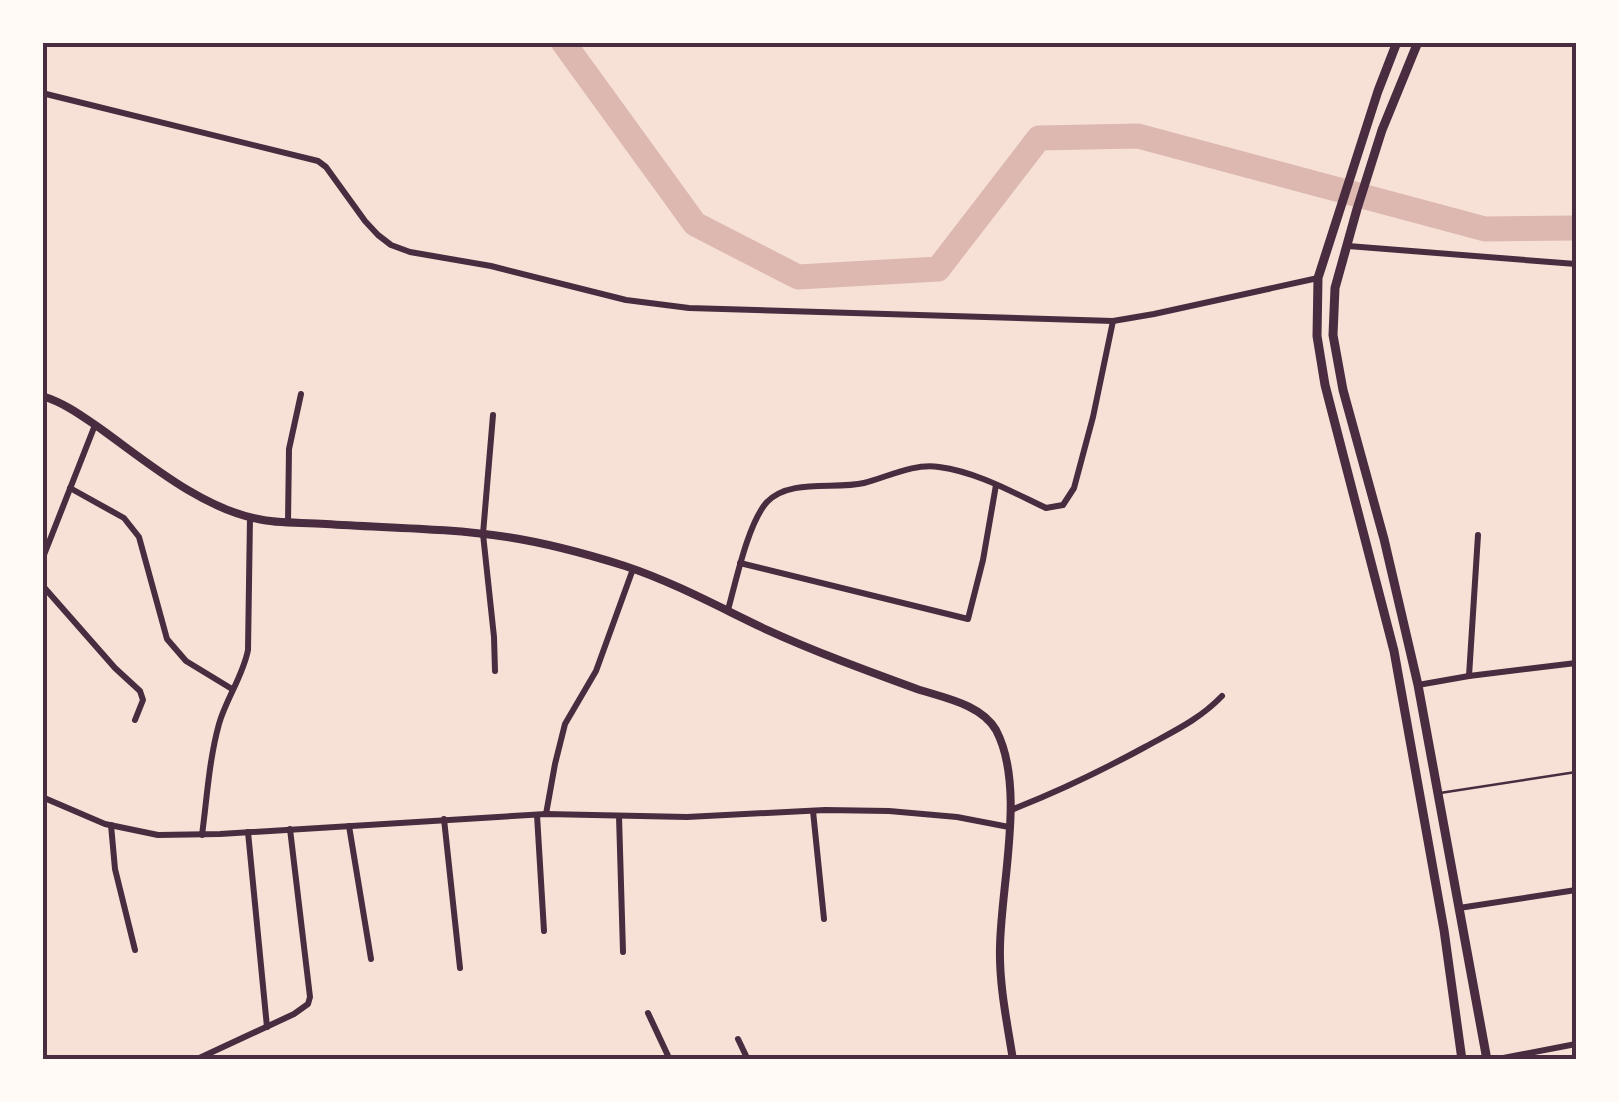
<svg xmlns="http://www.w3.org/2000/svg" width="1619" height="1102" viewBox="0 0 1619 1102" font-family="Cabin,sans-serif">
  <rect width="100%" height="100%" fill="#f7e1d7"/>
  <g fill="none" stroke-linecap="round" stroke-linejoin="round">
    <!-- river -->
    <polyline stroke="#dcb8b0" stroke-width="25" points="563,42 695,224 798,277 938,269 1039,138 1138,136 1485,229 1576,228"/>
    <!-- service -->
    <polyline stroke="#4a2c40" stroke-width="2.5" points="1440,793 1576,772"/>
    <!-- minor -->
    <g stroke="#4a2c40" stroke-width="6">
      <polyline points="42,93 318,161 326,167 365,221 378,235 391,245 410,252 491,266 626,300 689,308 1113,321"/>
      <polyline points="1348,246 1576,264"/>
      <polyline points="493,415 483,534 494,637 495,671"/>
      <polyline points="70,488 124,518 139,537 167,639 186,661 232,689"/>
      <polyline points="288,522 289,449 301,394"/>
      <polyline points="42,560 95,425"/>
      <polyline points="740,563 968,619 983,560 996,485"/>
      <polyline points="42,585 115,668 140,691 143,700 135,720"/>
      <path d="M728 610C736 581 748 523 767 502 790 478 835 490 864 483 888 477 913 463 939 467 977 472 1012 492 1046 508L1063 505 1074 488 1093 417 1113 321 1154 314 1318 278"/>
      <polyline points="1469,676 1478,535"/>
      <polyline points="1418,685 1469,676 1576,663"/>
      <polyline points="42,797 105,824 158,835 220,834 546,814 687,817 825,810 889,811 957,817 1009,827"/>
      <path d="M1011 810C1057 792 1101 771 1145 747 1172 732 1199 720 1222 696"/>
      <polyline points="813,811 824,919"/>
      <polyline points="546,814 555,764 565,724 596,671 633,569"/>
      <polyline points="537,815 544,931"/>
      <polyline points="619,816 623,952"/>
      <polyline points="444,819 460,968"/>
      <polyline points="111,825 115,869 135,950"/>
      <polyline points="349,826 371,959"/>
      <polyline points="248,832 267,1027"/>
      <path d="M202 835C207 798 209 760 219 724 226 699 243 676 248 650L250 517"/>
      <polyline points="1459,908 1576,890"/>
      <polyline points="648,1013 670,1060"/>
      <polyline points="738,1039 748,1060"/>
      <polyline points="195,1060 294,1014 308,1004 310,997 290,829"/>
      <polyline points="1493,1060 1576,1044"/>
    </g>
    <!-- tertiary -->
    <path stroke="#4a2c40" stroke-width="8" d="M42 396C65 403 82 416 101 429 147 462 201 508 258 519 280 524 303 522 326 524 386 528 447 528 507 537 546 543 587 554 625 566 673 582 717 606 763 628 813 651 865 670 917 689 944 698 981 704 996 730 1026 787 1001 883 1000 947 999 985 1007 1022 1013 1060"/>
    <!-- secondary -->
    <g stroke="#4a2c40" stroke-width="9">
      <polyline points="1397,42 1378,91 1318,278 1317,336 1325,385 1394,651 1444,930 1462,1060"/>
      <polyline points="1418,42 1382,130 1357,209 1335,288 1333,335 1343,390 1384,539 1418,685 1487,1060"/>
    </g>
  </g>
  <!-- border -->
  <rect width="1619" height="1102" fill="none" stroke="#fffaf5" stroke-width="90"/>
  <rect x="45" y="45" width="1529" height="1012" fill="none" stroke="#4a2c40" stroke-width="4"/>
</svg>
